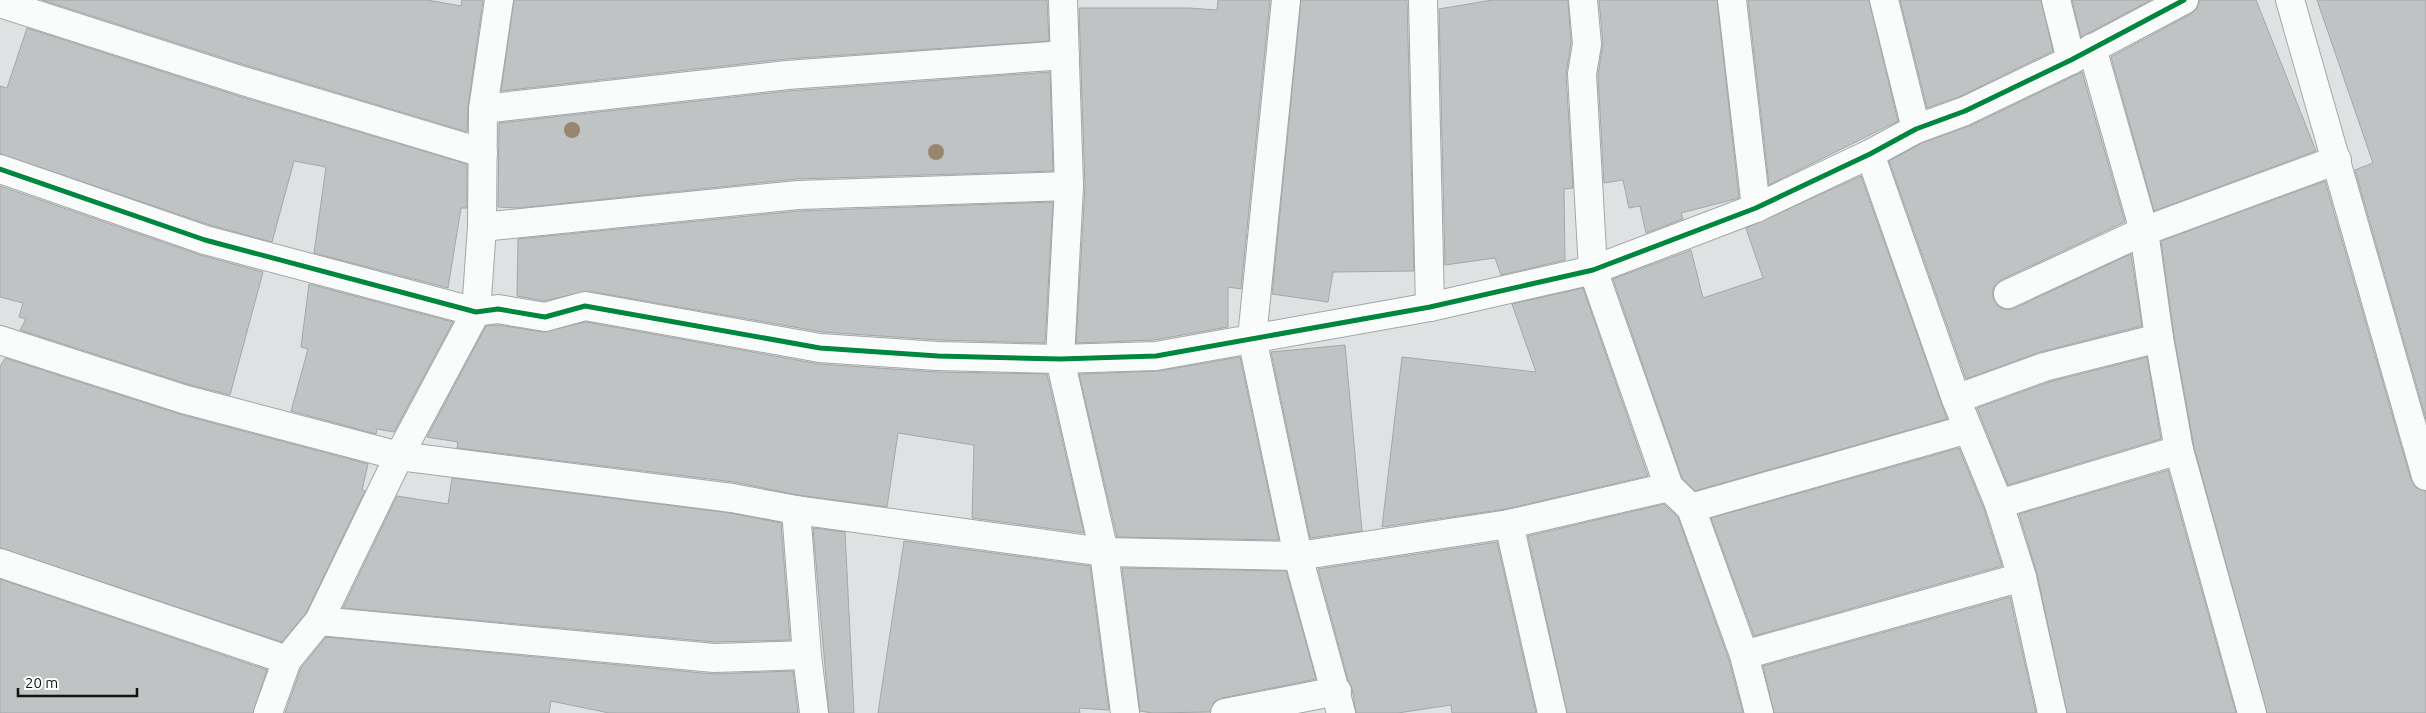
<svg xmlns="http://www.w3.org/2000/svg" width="2426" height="713" viewBox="0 0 2426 713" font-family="Ubuntu,sans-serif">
  <rect width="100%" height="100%" fill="#dee2e2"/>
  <!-- building -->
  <g fill="#c0c3c3" stroke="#a4a7a7">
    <polygon points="42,0 427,0 461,6 462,0 483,0 468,107 467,132 245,65"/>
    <polygon points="514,0 1047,0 1049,41 786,59 501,91"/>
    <polygon points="1218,0 1270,0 1241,289 1228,287 1228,327 1154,340 1076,343 1085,187 1079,8 1189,8 1217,10"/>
    <polygon points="1301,0 1407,0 1414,271 1333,272 1328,302 1272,294"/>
    <polygon points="1492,0 1568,0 1571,43 1566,75 1573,188 1564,189 1565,260 1501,275 1495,258 1445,265 1439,9"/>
    <polygon points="1599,0 1717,0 1739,198 1681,213 1683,219 1646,233 1640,206 1629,208 1623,180 1604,183 1598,75 1603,43"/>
    <polygon points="1748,0 1869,0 1898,121 1769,185"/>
    <polygon points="1900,0 2041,0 2053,51 1959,97 1927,108"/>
    <polygon points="2072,0 2151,0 2081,37"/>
    <polygon points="2200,0 2256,0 2316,151 2154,211 2111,57 2191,14 2197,8"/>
    <polygon points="2317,0 2426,0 2426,419 2355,170 2373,163"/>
    <polygon points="27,28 235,95 467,164 467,208 461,208 448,288 314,253 326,167 294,161 272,242 210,225 0,154 0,86 7,88"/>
    <polygon points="1050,72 1053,171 796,179 519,208 498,207 499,123 788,91"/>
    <polygon points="2082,72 2125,222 2001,280 1995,285 1992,293 1994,300 1999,307 2007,310 2015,308 2131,254 2142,326 2040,352 1966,379 1889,161 1922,143 1972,125"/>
    <polygon points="1861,176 1947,419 1695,491 1682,478 1613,279 1691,250 1703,298 1763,278 1746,228"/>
    <polygon points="2325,181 2411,480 2416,488 2426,491 2426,713 2267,713 2194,447 2174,336 2161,241"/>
    <polygon points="0,186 200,255 263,272 230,395 187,384 20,330 26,319 19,317 23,303 0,297"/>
    <polygon points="1053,202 1045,343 939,340 822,332 588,291 544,301 517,296 518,239 799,211"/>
    <polygon points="309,284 453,322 394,432 377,429 376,434 291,411 308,349 301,347"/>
    <polygon points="1583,288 1648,476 1506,509 1382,527 1402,357 1536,372 1512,304"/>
    <polygon points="586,322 819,364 938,372 1047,374 1084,533 972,518 974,445 898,433 887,507 798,495 734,482 457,448 458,442 427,437 486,326 498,325 543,332"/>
    <polygon points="1345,345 1362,531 1310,538 1271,352"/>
    <polygon points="1240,357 1279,540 1117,537 1079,374 1159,371"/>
    <polygon points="2147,357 2161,439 2008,485 1977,408 2049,382"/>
    <polygon points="5,358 179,414 368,464 362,490 365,491 306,613 282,642 0,548 0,367"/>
    <polygon points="1959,448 1984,509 2002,566 1754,636 1711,518"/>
    <polygon points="2168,470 2236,713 2067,713 2037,574 2019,514"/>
    <polygon points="452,478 730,513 781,523 790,640 714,642 343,608 397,496 448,504"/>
    <polygon points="1664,504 1678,517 1729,660 1743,713 1567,713 1528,536"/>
    <polygon points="813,528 845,532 854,713 829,713"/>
    <polygon points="904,541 1090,566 1109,710 1079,708 1080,713 878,713"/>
    <polygon points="1497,542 1536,713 1452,713 1451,705 1398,713 1356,713 1352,688 1348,680 1318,569"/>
    <polygon points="1122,568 1286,571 1316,679 1222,698 1214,702 1210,712 1152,713 1140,711"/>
    <polygon points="0,579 267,670 253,713 0,713"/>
    <polygon points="2010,597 2036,713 1774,713 1763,666"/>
    <polygon points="326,637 713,674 793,671 798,713 609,713 551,701 549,713 285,713 301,668"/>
  </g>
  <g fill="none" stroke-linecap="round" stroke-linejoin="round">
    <defs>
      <g id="minor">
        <polyline points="1063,0 1069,186 1060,359 1104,552 1125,713"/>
        <polyline points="1286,0 1252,338 1298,556 1341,713"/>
        <polyline points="1423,0 1430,307"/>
        <polyline points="1583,0 1587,44 1582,74 1593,270 1669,487 1691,508 1744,655 1759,713"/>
        <polyline points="1732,0 1756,208"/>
        <polyline points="1884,0 1916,129"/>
        <polyline points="2056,0 2071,60"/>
        <polyline points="2290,0 2426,476"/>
        <polyline points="0,3 240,80 483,153"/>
        <polyline points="2092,48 2144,231 2159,338 2179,450 2252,713"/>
        <polyline points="483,109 787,75 1065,55"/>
        <polyline points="1870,154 1956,399 1999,504 2022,577 2052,713"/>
        <polyline points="0,169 205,240 476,312 498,309 545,317 585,306 820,348 938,356 1060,359 1156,356 1430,307 1593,270 1756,208 1870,154 1916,129 1965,111 2071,60 2184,0"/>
        <polyline points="482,227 798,195 1069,186"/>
        <polyline points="2008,294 2144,231 2337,160"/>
        <polyline points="0,340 183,399 399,456 732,498 796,510 1104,552 1298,556 1509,524 1552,713"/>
        <polyline points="1956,399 2044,367 2159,338"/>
        <polyline points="1999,504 2179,450"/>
        <polyline points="1691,508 1968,429"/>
        <polyline points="796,510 807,655 814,713"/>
        <polyline points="1509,524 1669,487"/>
        <polyline points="0,563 287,660"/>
        <polyline points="319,621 714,658 807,655"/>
        <polyline points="1744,655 2022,577"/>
        <polyline points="268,713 287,660 319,621 399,456 476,312 482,227 483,109 499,0"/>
        <polyline points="1225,713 1337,691"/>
      </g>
    </defs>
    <!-- minor casing -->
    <use href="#minor" stroke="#a4a7a7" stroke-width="30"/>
    <!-- minor -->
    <use href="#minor" stroke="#fafbfb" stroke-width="28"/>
    <defs>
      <polyline id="cycleway" points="0,169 205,240 476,312 498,309 545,317 585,306 820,348 938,356 1060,359 1156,356 1430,307 1593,270 1756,208 1870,154 1916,129 1965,111 2071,60 2184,0"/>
    </defs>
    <!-- cycleway casing -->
    <use href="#cycleway" stroke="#fff" stroke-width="8"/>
    <!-- cycleway -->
    <use href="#cycleway" stroke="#00873e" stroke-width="5"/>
  </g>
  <!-- trees -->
  <g fill="#98866e">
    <circle cx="572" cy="130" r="8"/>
    <circle cx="936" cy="152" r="8"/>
  </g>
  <!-- scale -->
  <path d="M18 688v8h119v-8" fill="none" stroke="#111313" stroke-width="2.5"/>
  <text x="25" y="688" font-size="15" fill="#111313" stroke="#ffffff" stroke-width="4" paint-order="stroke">20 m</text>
</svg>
